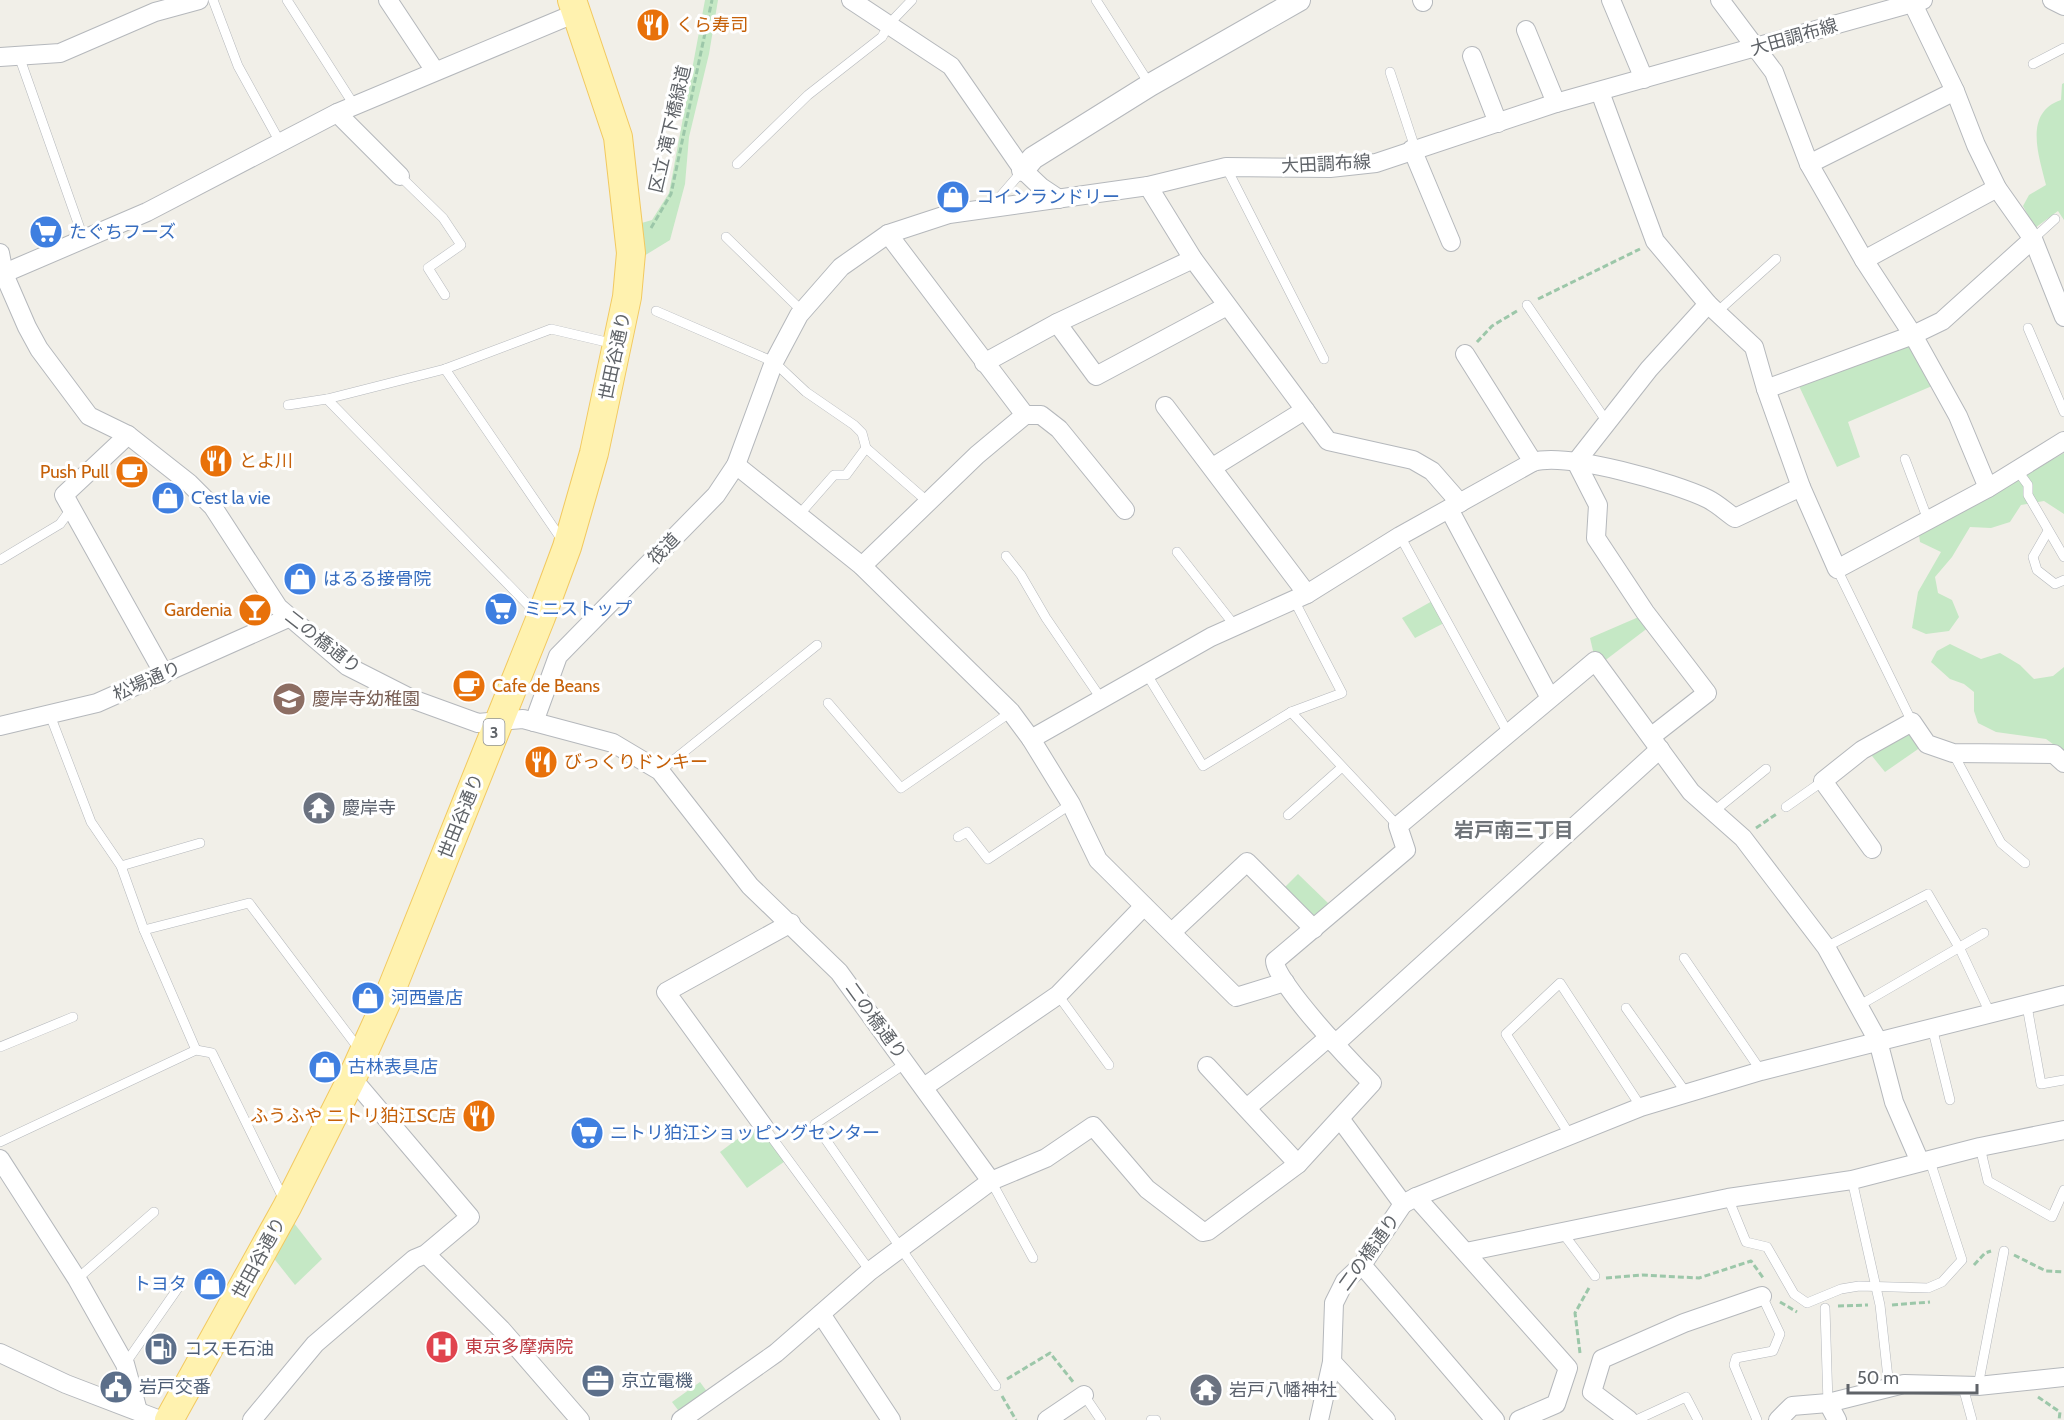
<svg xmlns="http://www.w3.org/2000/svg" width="2064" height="1420" viewBox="0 0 2064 1420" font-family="Cabin,'Noto Sans JP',sans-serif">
  <rect width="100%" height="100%" fill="#f1efe8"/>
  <!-- green -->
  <g fill="#c5e8c5">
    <polygon points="705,0 718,0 709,54 689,137 685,184 670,240 639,259 638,224 652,220 669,193"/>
    <path d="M2064 83V220L2058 211 2035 228 2023 206 2029 195 2046 185C2039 156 2023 113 2061 100L2062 84Z"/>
    <polygon points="1909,342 1932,386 1848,422 1860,457 1837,467 1799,386"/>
    <polygon points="2064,453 2064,514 2044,501 2021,505 2010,522 1991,528 1970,527 1952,557 1935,577 1938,593 1952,600 1959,617 1949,631 1926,634 1912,628 1918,592 1941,552 1920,542 1919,535"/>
    <polygon points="1434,600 1446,622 1415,638 1402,618"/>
    <polygon points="1641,616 1649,627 1603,662 1594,655 1590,638"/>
    <polygon points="1950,644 1981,659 2000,653 2020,665 2034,679 2053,676 2064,667 2064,752 2046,739 1996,732 1978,723 1974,711 1974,692 1964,684 1950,679 1931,662 1937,651"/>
    <polygon points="1900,733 1910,735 1921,747 1885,772 1868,751"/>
    <polygon points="1298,874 1329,904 1312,919 1283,889"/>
    <polygon points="760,1122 788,1159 747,1188 720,1152"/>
    <polygon points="290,1218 322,1259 295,1285 272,1256"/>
    <polygon points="700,1382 708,1393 681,1414 672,1402"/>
  </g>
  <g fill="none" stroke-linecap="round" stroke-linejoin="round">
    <defs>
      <g id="service">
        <polyline points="213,0 238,66 281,144"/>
        <polyline points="287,0 354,105"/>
        <polyline points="1096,0 1150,85"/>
        <polyline points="19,56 84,240"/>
        <polyline points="2033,64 2064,48"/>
        <polyline points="1390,72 1415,148"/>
        <polyline points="737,164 808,95 882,37 889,24 912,0"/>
        <polyline points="1226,167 1324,359"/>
        <polyline points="400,176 443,218 461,245 428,268 445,295"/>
        <polyline points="992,206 1023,170"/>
        <polyline points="726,237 802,311"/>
        <polyline points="2033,239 2055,219"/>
        <polyline points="1527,305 1607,422"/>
        <polyline points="656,311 774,362 806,392 854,425 862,433 866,448"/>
        <polyline points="1717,312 1776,259"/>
        <polyline points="2028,328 2064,412"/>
        <polyline points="445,369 562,540"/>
        <polyline points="288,405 327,399"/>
        <polyline points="1905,459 1928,520"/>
        <polyline points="2017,470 2028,485 2028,495 2064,557"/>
        <polyline points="798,516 834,475 846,475 866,448 928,502"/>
        <polyline points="2048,531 2033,557 2037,570 2055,584 2064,580"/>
        <polyline points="1400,536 1508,733"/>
        <polyline points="1177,552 1235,626"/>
        <polyline points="1006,556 1021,575 1046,618 1100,697"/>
        <polyline points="0,560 60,524 71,509"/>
        <polyline points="1837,569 1912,722"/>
        <polyline points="537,614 327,399 445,369 551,329 615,344"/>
        <polyline points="1146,673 1203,766 1291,712 1342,693 1294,600"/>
        <polyline points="828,703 901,788 1011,712"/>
        <polyline points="1291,712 1398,826"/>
        <polyline points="50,715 91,822 121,866 144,930 196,1050"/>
        <polyline points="1953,753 2001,843 2025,863"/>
        <polyline points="660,771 817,645"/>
        <polyline points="1786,807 1823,781"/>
        <polyline points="1713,812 1766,769"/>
        <polyline points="1288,815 1341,768"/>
        <polyline points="958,837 967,832 988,859 1071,804"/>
        <polyline points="121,866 200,843"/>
        <polyline points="144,930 249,903 359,1049"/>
        <polyline points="1826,947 1928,894 1960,949 1990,1013"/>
        <polyline points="1684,958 1761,1071"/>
        <polyline points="1058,995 1109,1065"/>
        <polyline points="1860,1005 1984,933"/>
        <polyline points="2027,1006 2041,1084 2064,1080"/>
        <polyline points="1626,1008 1687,1094"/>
        <polyline points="1932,1027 1950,1100"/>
        <polyline points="0,1047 73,1017"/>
        <polyline points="906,1063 815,1124 996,1386"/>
        <polyline points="764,1127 870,1271"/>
        <polyline points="1571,1137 1506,1034 1560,983 1641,1107"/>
        <polyline points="0,1142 196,1050 212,1053 284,1200"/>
        <polyline points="1980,1147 1988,1181 2052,1217 2064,1190"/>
        <polyline points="1852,1180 1880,1305 1889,1387"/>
        <polyline points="991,1181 1033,1258"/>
        <polyline points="1728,1198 1746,1242 1767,1247 1794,1294 1807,1303 1841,1289 1859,1286 1928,1288 1942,1282 1962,1260 1930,1161"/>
        <polyline points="1562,1232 1595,1276"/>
        <polyline points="77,1279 154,1212"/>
        <polyline points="1825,1308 1828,1403"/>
        <polyline points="125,1364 178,1288"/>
        <polyline points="1978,1386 2004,1251"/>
        <polyline points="1963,1387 1972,1420"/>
        <polyline points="1084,1395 1101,1420"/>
        <polyline points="1151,1420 1156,1420"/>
        <polyline points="1636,1420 1686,1397 1698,1420"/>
        <polyline points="1757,1420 1734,1365 1736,1358 1773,1351 1780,1334 1762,1296"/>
      </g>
      <g id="minor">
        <polyline points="388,0 435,71"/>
        <polyline points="851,0 951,66 1023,170 1041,187 1059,199"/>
        <polyline points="1422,0 1423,2"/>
        <polyline points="1611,0 1644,79"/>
        <polyline points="1720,0 1774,72 1809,164 1864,260 1913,335 1958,416 1988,488"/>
        <polyline points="2052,0 2064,6"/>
        <polyline points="1913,4 1955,91 1976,145 1997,188 2033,239 2064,317"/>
        <polyline points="1526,30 1556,103"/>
        <polyline points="1472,56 1498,123"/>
        <polyline points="0,57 60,53 155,12 199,0"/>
        <polyline points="1600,92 1655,241 1708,304 1754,347 1766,389 1801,487 1837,569 1988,488 2064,441"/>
        <polyline points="337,113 400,176"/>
        <polyline points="1412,149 1451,242"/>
        <polyline points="1809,164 1955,91"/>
        <polyline points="1148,186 1193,259 1328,441 1413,460 1432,471 1460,503"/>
        <polyline points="888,234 1025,415"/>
        <polyline points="0,253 4,274 27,327 39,349 89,416 128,435 189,483 213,507 278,607 347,666 412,699 478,723 523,719 613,743 660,771 750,886 839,972 991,1181"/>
        <polyline points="1864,260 1997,188"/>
        <polyline points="0,275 147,212 337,113 576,13"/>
        <polyline points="1057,323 1096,376 1227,306"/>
        <polyline points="1465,354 1533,462"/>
        <polyline points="984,363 1057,323 1193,259"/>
        <polyline points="1766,389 1913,335 1942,321 2033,239"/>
        <polyline points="1165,406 1307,594"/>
        <polyline points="128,435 64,495 164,674"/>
        <polyline points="736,465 862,566 1011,712 1031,739 1071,804 1098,860 1236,997 1285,982"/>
        <polyline points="1213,467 1305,410"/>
        <polyline points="1449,509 1550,698"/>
        <polyline points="862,566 977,455 1025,415 1041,415 1059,429 1125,510"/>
        <polyline points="534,722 558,656 716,495 736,465 774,362 799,315 841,267 888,234 949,214 1148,186 1226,167 1330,168 1376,163 1556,103 1923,0"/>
        <polyline points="0,726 97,703 288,618"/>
        <polyline points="1652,736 1707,693 1645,612 1596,538 1598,505 1576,462 1649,369 1708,304"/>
        <path d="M1031 739 1211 637 1307 594 1400 536 1533 462C1568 452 1675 483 1708 499 1718 504 1726 512 1735 518L1801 487"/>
        <polyline points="1872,849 1823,781 1862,750 1912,722 1927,744 1953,753 2054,754 2064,763"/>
        <polyline points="1172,932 1247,862 1314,929"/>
        <polyline points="1335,1044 1660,749"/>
        <polyline points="1207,1066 1298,1164"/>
        <polyline points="924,1087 1058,995 1144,906"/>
        <polyline points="1248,1107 1329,1037"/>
        <polyline points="764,1127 666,992 791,923"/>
        <polyline points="0,1159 77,1279 125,1364 138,1411"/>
        <polyline points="1416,1197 1568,1368 1556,1404 1519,1420"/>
        <polyline points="1403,1204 1416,1197 1641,1107 1761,1071 2064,995"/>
        <polyline points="1466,1252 1728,1198 1852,1180 1980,1147 2064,1130"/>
        <polyline points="426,1254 501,1329 580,1420"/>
        <polyline points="1362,1265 1495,1420"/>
        <polyline points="821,1314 891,1420"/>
        <polyline points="0,1353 66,1384 160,1420"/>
        <polyline points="1332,1362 1386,1420"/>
        <polyline points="1828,1403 1837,1420"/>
        <polyline points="252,1420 315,1344 414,1259 426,1254 470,1217 352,1078"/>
        <path d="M681 1420 776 1353 870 1271 991 1181 1046 1158 1093 1126 1147 1189 1203 1232 1208 1231 1298 1164 1372 1083C1353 1064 1275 982 1275 961L1406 850 1398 826 1595 661 1691 792 1743 838 1826 947 1878 1041 1894 1102 1920 1162"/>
        <polyline points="1047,1420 1084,1395"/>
        <polyline points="1319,1420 1332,1362 1334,1303 1345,1281 1362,1265 1403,1204 1341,1120"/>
        <polyline points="1629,1420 1592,1392 1602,1359 1684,1323 1762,1296"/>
        <polyline points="1778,1420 1792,1406 1828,1403 1904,1384 1978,1386 2064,1377"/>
      </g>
      <polyline id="tertiary" points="1023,170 1033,158 1150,85 1299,0"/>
      <polyline id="primary" points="169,1420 287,1207 352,1078 386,1003 541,617 567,547 594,453 627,297 631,253 618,137 572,0"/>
    </defs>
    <!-- service casing -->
    <use href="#service" stroke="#b5b8bc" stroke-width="10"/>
    <!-- minor casing -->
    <use href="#minor" stroke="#b5b8bc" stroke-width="20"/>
    <!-- tertiary casing -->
    <use href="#tertiary" stroke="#b5b8bc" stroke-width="24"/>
    <!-- primary casing -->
    <use href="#primary" stroke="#f2c960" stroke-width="30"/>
    <!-- path -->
    <g stroke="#9cc7a9" stroke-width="3" stroke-dasharray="6 3" stroke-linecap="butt">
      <polyline points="651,228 671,194 712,0"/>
      <polyline points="1538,299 1640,249"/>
      <polyline points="1477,342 1492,326 1517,311"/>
      <polyline points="1756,828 1778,813"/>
      <polyline points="2014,1255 2046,1271 2064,1272"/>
      <polyline points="1974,1265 1985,1253 1991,1251"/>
      <polyline points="1606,1278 1642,1275 1699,1278 1751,1261 1764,1279"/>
      <polyline points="1780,1302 1797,1312"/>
      <polyline points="1892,1305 1930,1302"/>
      <polyline points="1838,1306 1868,1305"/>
      <polyline points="1580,1353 1575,1313 1590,1286"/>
      <polyline points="1007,1379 1050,1353 1074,1383"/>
      <polyline points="1002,1396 1016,1420"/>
      <polyline points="2038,1397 2060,1412 2059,1420"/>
    </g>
    <!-- service -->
    <use href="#service" stroke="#fff" stroke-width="9"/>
    <!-- minor -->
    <use href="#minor" stroke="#fff" stroke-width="18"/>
    <!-- tertiary -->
    <use href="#tertiary" stroke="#fff" stroke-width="22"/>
    <!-- primary -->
    <use href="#primary" stroke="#fff2af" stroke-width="28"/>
  </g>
  <!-- icons -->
  <defs>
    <symbol id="restaurant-disc" viewBox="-11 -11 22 22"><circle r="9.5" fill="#e8710a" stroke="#fff"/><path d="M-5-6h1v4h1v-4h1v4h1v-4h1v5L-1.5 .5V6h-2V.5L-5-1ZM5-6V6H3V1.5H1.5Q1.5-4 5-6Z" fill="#fff"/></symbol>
    <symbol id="shop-disc" viewBox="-11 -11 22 22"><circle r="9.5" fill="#3f7fe0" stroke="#fff"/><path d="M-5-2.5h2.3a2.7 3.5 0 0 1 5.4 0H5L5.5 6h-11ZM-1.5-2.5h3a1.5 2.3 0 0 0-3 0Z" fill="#fff"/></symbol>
    <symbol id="supermarket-disc" viewBox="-11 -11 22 22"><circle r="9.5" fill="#3f7fe0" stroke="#fff"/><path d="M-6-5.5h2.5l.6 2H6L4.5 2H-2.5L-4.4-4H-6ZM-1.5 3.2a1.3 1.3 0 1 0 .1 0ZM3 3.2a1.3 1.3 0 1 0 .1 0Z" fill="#fff"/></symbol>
    <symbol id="cafe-disc" viewBox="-11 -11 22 22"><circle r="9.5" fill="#e8710a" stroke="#fff"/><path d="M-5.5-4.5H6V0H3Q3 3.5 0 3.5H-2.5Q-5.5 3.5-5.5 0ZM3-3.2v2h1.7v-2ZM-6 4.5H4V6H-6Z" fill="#fff"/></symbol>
    <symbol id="bar-disc" viewBox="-11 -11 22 22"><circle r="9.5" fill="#e8710a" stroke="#fff"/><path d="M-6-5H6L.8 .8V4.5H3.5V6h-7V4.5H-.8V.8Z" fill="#fff"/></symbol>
    <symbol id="school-disc" viewBox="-11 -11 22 22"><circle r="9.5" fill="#8d6e63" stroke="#fff"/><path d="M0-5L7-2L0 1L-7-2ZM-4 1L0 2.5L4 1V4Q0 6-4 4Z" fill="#fff"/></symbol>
    <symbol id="temple-disc" viewBox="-11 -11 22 22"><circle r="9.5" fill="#6b7280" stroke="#fff"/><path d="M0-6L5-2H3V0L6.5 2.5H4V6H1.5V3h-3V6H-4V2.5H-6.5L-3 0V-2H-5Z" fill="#fff"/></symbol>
    <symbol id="hospital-disc" viewBox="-11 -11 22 22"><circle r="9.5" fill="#e0444e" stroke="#fff"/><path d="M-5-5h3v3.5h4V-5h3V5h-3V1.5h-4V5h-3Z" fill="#fff"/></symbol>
    <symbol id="fuel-disc" viewBox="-11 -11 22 22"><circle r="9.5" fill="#5c6f8a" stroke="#fff"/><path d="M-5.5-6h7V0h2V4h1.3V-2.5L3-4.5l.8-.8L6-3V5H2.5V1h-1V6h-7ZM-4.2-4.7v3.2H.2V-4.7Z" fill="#fff"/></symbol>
    <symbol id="office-disc" viewBox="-11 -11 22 22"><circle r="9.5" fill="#5c6f8a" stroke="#fff"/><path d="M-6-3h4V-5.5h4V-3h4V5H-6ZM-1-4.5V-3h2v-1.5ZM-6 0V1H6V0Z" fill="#fff"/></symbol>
    <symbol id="civic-disc" viewBox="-11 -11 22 22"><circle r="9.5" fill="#5c6f8a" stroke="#fff"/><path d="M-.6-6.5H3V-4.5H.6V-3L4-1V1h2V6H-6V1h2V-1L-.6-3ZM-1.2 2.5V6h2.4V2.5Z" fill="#fff"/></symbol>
  </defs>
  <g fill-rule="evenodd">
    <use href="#restaurant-disc" x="634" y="6" width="38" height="38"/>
    <use href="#shop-disc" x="934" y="178" width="38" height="38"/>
    <use href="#supermarket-disc" x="27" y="213" width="38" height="38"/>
    <use href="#restaurant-disc" x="197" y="442" width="38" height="38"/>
    <use href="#cafe-disc" x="113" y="453" width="38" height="38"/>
    <use href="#shop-disc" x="149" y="479" width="38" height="38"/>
    <use href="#shop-disc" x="281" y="560" width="38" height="38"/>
    <use href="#supermarket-disc" x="482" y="590" width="38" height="38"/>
    <use href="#bar-disc" x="236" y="591" width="38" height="38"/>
    <use href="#cafe-disc" x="450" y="667" width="38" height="38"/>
    <use href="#school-disc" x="270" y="680" width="38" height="38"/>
    <use href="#restaurant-disc" x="522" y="743" width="38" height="38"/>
    <use href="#temple-disc" x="300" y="789" width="38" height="38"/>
    <use href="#shop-disc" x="349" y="979" width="38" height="38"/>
    <use href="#shop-disc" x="306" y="1048" width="38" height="38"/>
    <use href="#restaurant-disc" x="460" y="1097" width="38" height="38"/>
    <use href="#supermarket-disc" x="568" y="1114" width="38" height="38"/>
    <use href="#shop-disc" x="191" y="1265" width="38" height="38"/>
    <use href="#hospital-disc" x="423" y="1328" width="38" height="38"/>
    <use href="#fuel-disc" x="142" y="1330" width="38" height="38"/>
    <use href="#office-disc" x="579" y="1362" width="38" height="38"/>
    <use href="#civic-disc" x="97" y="1368" width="38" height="38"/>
    <use href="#temple-disc" x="1187" y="1371" width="38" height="38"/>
  </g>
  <g text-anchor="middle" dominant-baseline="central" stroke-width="6" stroke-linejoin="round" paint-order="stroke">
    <!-- shield labels -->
    <rect fill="#fff" stroke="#8f9295" stroke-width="1.5" x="483.5" y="719" width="21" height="26" rx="4.5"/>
    <g font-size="16" font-weight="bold" fill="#5f6368">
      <text x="494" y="732">3</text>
    </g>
    <!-- food labels -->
    <g font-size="18" fill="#c56008" stroke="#fff" text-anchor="start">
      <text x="676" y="25">くら寿司</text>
      <text x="239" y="461">とよ川</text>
      <text x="109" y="472" text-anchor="end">Push Pull</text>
      <text x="232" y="610" text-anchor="end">Gardenia</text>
      <text x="492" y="686">Cafe de Beans</text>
      <text x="564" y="762">びっくりドンキー</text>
      <text x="456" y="1116" text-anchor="end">ふうふや ニトリ狛江SC店</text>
    </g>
    <!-- street labels -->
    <g font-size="18" fill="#5f6368" stroke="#fff">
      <text transform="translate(1794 37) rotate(-16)">大田調布線</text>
      <text transform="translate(670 129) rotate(-77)">区立 滝下橋緑道</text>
      <text transform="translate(1326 164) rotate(-3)">大田調布線</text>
      <text transform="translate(615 356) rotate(-78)">世田谷通り</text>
      <text transform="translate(664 549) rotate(-46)">筏道</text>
      <text transform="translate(323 642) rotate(38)">二の橋通り</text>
      <text transform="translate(147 681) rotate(-24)">松場通り</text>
      <text transform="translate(461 816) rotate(-68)">世田谷通り</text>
      <text transform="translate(876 1021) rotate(54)">二の橋通り</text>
      <text transform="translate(1369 1252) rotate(-54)">二の橋通り</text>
      <text transform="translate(259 1258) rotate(-61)">世田谷通り</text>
    </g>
    <!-- shop labels -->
    <g font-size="18" fill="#366cbe" stroke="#fff" text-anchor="start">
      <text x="976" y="197">コインランドリー</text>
      <text x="69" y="232">たぐちフーズ</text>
      <text x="191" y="498">C'est la vie</text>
      <text x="323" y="579">はるる接骨院</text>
      <text x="524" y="609">ミニストップ</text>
      <text x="391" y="998">河西畳店</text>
      <text x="348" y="1067">古林表具店</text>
      <text x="610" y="1133">ニトリ狛江ショッピングセンター</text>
      <text x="187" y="1284" text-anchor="end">トヨタ</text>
    </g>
    <!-- education labels -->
    <g font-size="18" fill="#785e54" stroke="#fff" text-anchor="start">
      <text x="312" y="699">慶岸寺幼稚園</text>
    </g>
    <!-- worship labels -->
    <g font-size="18" fill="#5b616d" stroke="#fff" text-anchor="start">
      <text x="342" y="808">慶岸寺</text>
      <text x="1229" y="1390">岩戸八幡神社</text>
    </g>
    <!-- health labels -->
    <g font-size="18" fill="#be3a42" stroke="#fff" text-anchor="start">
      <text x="465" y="1347">東京多摩病院</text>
    </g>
    <!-- service labels -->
    <g font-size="18" fill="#4e5e75" stroke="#fff" text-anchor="start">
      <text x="184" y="1349">コスモ石油</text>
      <text x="621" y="1381">京立電機</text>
      <text x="139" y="1387">岩戸交番</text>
    </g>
    <!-- neighbourhood labels -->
    <g font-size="20" font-weight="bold" fill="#70757a" stroke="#fff">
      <text x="1514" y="830">岩戸南三丁目</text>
    </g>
  </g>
  <!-- scale -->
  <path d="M1848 1384v9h129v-9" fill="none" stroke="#5f6368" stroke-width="3"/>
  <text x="1857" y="1384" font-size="18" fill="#5f6368" stroke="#ffffff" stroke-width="4.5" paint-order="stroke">50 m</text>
</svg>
